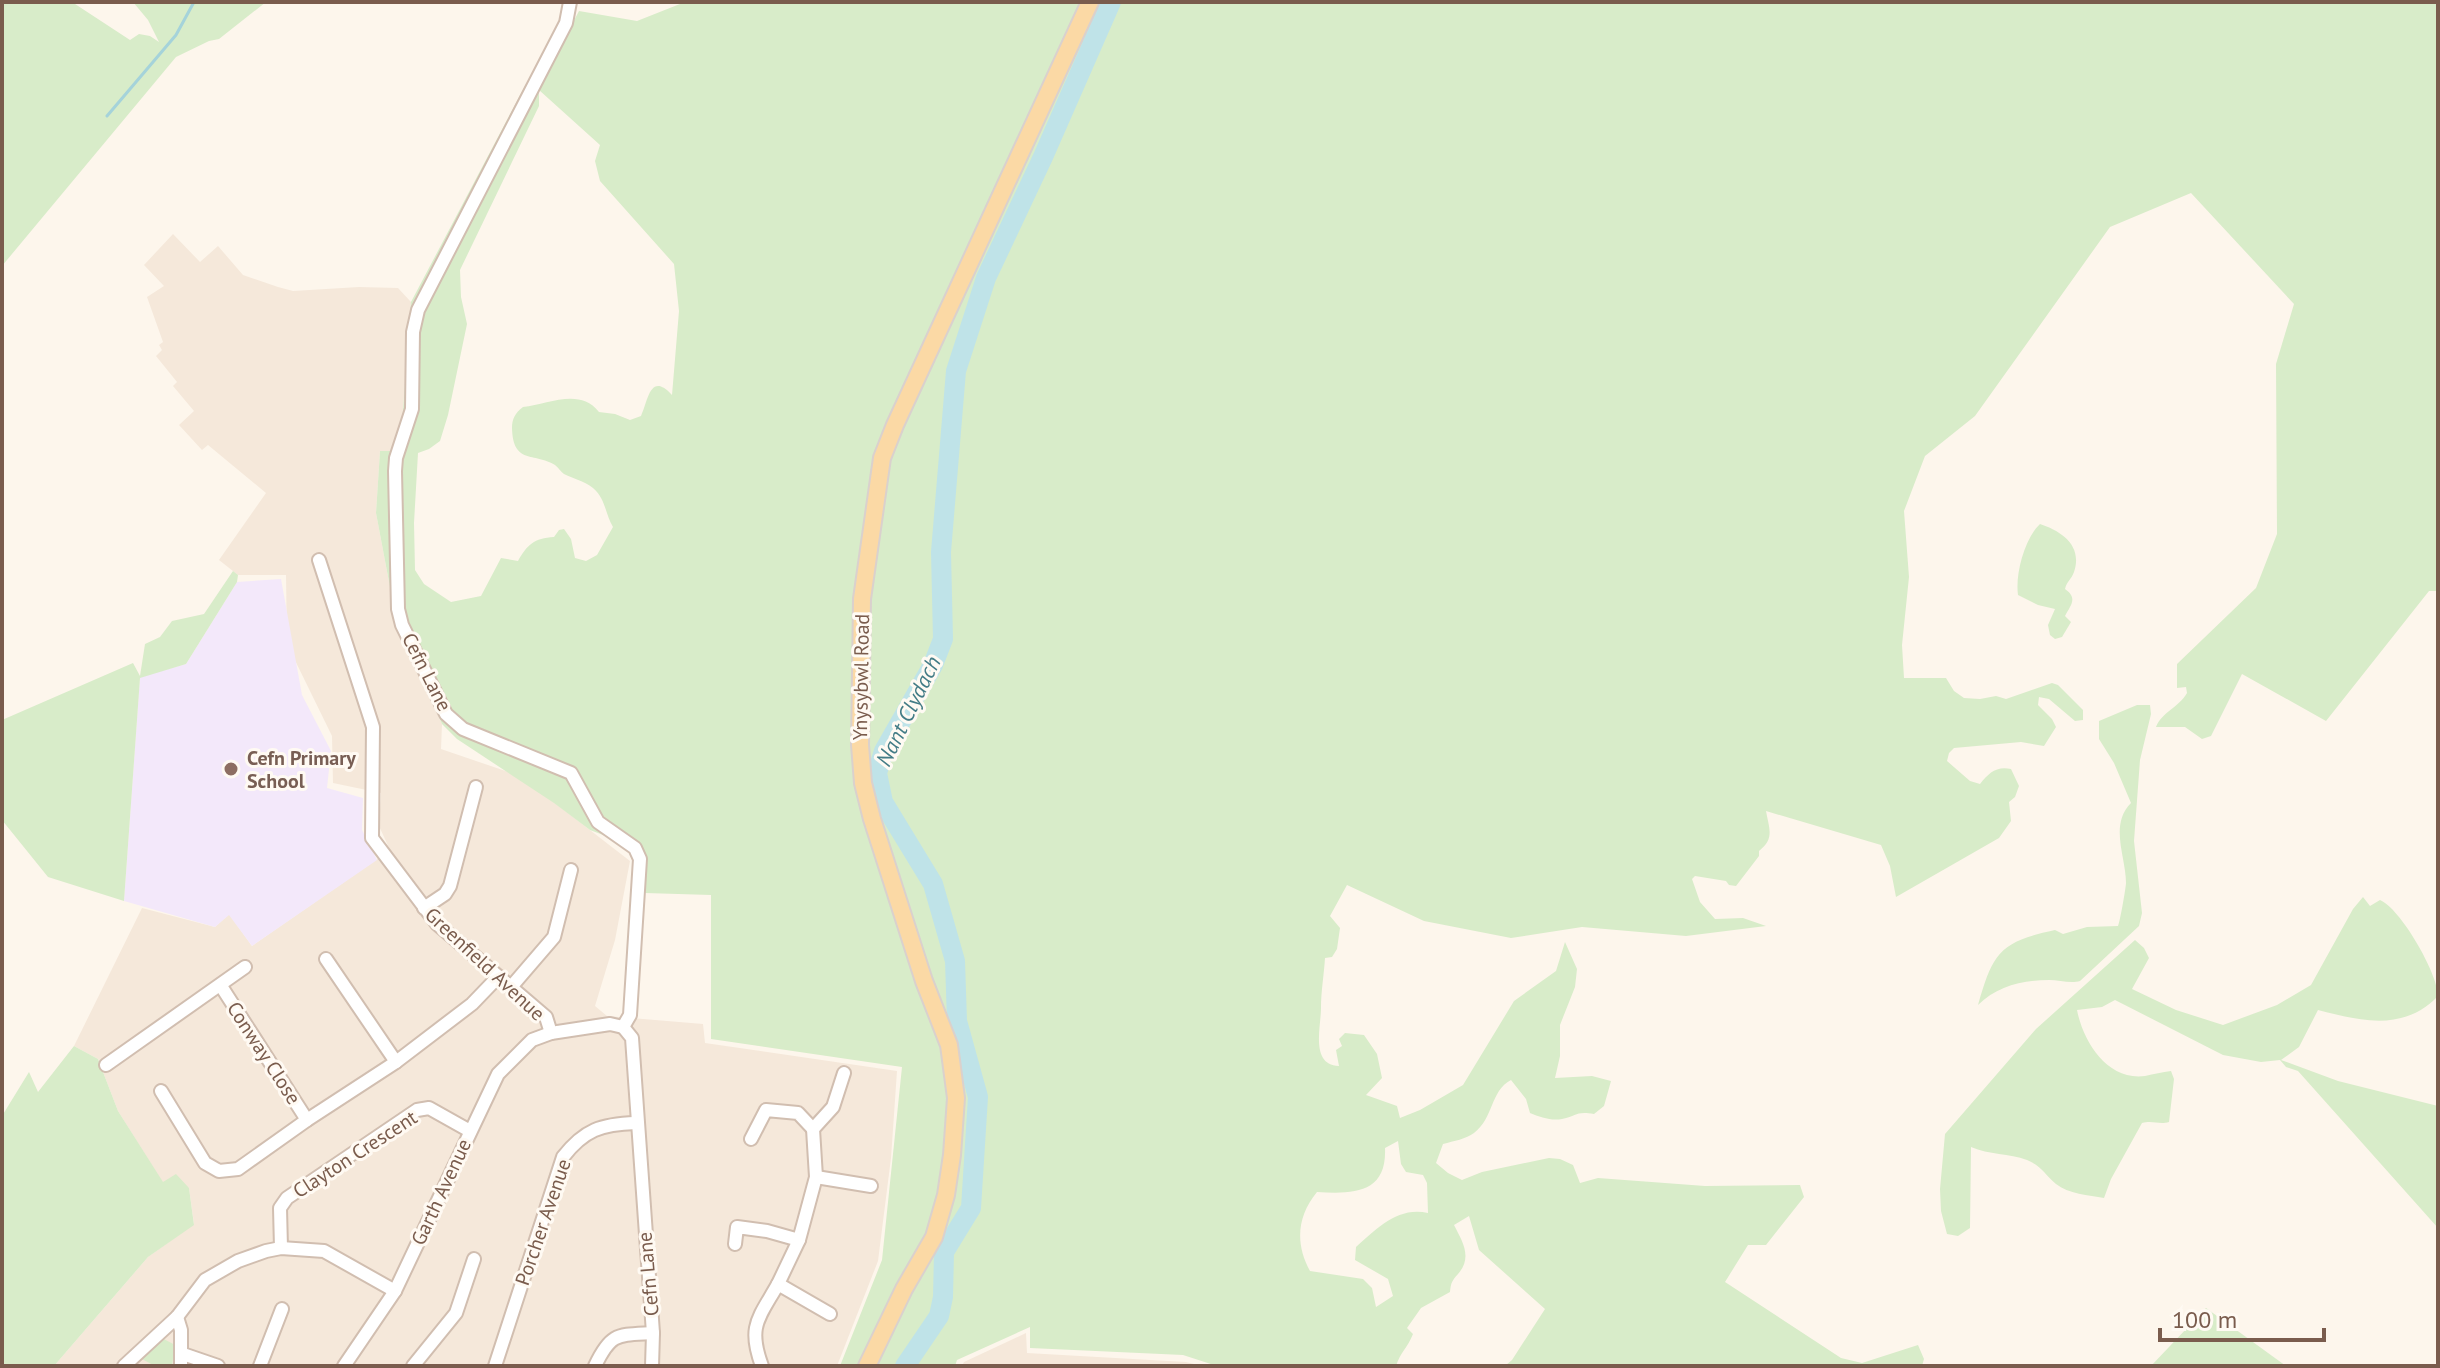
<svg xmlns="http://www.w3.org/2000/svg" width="2440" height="1368" viewBox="0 0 2440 1368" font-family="'PT Sans',sans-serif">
  <rect width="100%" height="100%" fill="#fdf6ec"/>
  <!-- residential -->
  <g fill="#f5e8da">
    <polygon points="173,234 200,262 218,246 243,275 278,287 293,291 359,287 398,288 411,302 402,424 393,451 380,451 376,513 396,619 442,724 441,749 520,776 630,861 615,940 595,1006 607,1016 703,1024 705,1043 897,1071 891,1158 878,1261 837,1366 54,1366 148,1257 194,1224 189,1188 163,1183 118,1111 98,1059 74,1046 142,908 215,927 229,914 252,946 390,850 379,826 381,793 333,783 332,736 287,644 286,575 238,575 219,560 266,493 208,445 202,450 179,425 194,411 173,386 177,382 156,356 162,350 159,345 163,342 147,297 164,286 144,265"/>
    <polygon points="1026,1333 1027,1353 1186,1362 1202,1366 962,1366 964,1362"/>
  </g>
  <!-- education -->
  <polygon fill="#f3e8fa" points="281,579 302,695 331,751 327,788 363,798 362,830 377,860 252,946 229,915 215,927 124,901 140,677 186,664 237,582"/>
  <!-- green -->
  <g fill="#d8ecc9" fill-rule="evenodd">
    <polygon points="2,2 72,2 130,40 139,34 150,36 159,42 148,20 133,2 266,2 219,39 209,41 176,57 2,266"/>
    <path d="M685 2H2438V591H2429L2326 721 2242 674 2211 736 2202 739 2185 727H2156C2162 712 2178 708 2187 693L2186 687 2177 688V664L2256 588 2277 534 2276 364 2294 304 2191 193 2110 227 1975 416 1925 456 1904 511 1909 577 1902 645 1904 678H1946L1954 691 1964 698 1980 699 1996 696 2006 699 2052 683 2058 685 2083 710V720L2075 721 2049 699 2039 697 2038 705 2052 719 2056 727 2044 746 2021 742 1954 748 1949 753 1947 761 1970 781 1980 784C1989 773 1996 766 2011 769L2019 786 2015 797 2009 802 2011 821 1999 838 1896 897 1890 866 1881 845 1766 811C1769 828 1775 839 1759 851V856L1736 886 1729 885 1726 881 1695 876 1692 879 1700 902 1715 919 1743 918 1766 926 1686 936 1582 927 1511 938 1424 921 1347 885 1330 916 1340 928 1337 949 1332 957 1325 958C1324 975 1321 991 1321 1008 1321 1027 1310 1065 1339 1066L1336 1050 1342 1046 1339 1039 1345 1033 1364 1035 1377 1054 1382 1078 1366 1095 1397 1106 1400 1118 1420 1110 1463 1085 1514 1001 1556 971 1565 942 1577 969 1575 987 1560 1025V1056L1555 1078 1592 1076 1611 1081 1604 1106 1594 1114C1575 1111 1578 1116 1562 1119 1551 1121 1540 1117 1530 1113L1526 1099 1511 1080C1490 1091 1494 1118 1474 1133 1466 1139 1454 1141 1443 1144L1436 1163 1448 1173 1462 1180 1482 1172 1549 1158 1560 1159 1573 1165 1580 1183 1598 1178 1705 1186 1800 1185 1804 1197 1766 1245H1748L1725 1282 1841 1358 1862 1363 1918 1345 1924 1359 1922 1366H1493L1506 1365 1512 1360 1545 1309 1479 1250 1469 1216 1454 1225C1462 1241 1473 1257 1458 1274 1452 1281 1451 1282 1450 1292L1421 1308 1407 1328 1413 1334C1408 1347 1400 1353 1396 1366H1217L1183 1355 1030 1348V1327L957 1360 955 1366H840L882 1260 902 1067 711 1039V895L645 893 632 846 590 830 554 803 457 739 442 724 396 619 376 513 380 451H393L402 424 411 302 526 84 538 89 579 11 637 21ZM539 90 600 145 595 161 600 181 674 264 679 311 672 395C650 371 648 401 641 416L630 420 615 414 599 412C579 387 548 405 523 407 515 413 512 419 512 428 513 465 534 452 555 465 559 468 561 472 564 474 574 479 584 481 593 488 606 499 605 514 613 527L597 555 586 561 575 558 571 539 564 529 559 530 554 537C534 538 527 545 518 561L501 558 481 596 451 602 424 584 415 570 414 523 418 453 429 449 440 441 448 415 467 324 461 297 460 270 539 106ZM1398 1141 1401 1164 1406 1172 1423 1175 1427 1183 1428 1213C1398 1206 1376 1229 1356 1247L1355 1260 1388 1279 1393 1296 1376 1307 1372 1288 1363 1279 1310 1271C1295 1244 1297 1216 1317 1192 1353 1194 1387 1194 1385 1148Z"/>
    <path d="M2040 524C2061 531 2083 545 2074 572 2071 580 2067 581 2065 589 2078 598 2071 605 2065 616L2071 622 2062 637 2055 639 2050 635 2048 625 2055 609 2038 605 2018 595C2015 574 2025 538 2040 524Z"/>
    <polygon points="233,571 238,575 237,582 186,664 140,678 124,901 48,877 2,820 2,720 133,663 140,676 145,644 160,637 172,621 204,614"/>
    <path d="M2137 705H2150L2151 714 2140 760 2134 841 2142 913 2139 926 2080 981C2071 984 2059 980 2049 980 2022 980 1997 986 1978 1005 1993 953 1999 942 2055 930L2063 934 2087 927 2118 926C2120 922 2126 887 2126 883 2126 857 2109 825 2131 803L2114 763 2099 739V721Z"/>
    <path d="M2363 897 2370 906 2380 900C2400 908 2438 973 2438 996 2404 1032 2360 1021 2318 1010L2299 1047 2281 1060 2338 1081 2438 1106V1228L2298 1071 2286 1067 2280 1060 2261 1062 2223 1055 2115 1000 2102 1007 2077 1010C2083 1041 2107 1081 2145 1076 2154 1074 2162 1072 2171 1071L2174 1079 2169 1122C2159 1125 2153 1120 2142 1123L2111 1179 2104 1198C2089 1195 2068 1194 2056 1184 2044 1174 2043 1167 2027 1160 2009 1153 1989 1155 1971 1147L1970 1228 1958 1236 1947 1234 1941 1211 1940 1189 1945 1134 2036 1029 2135 940 2144 948 2149 958 2132 989 2176 1010 2223 1025 2277 1005 2311 985 2353 909Z"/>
    <polygon points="74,1046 98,1059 118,1111 163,1182 176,1174 189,1188 194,1225 148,1257 54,1366 2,1366 2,1116 29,1072 38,1092"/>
    <polygon points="2206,1308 2286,1366 2151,1366"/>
    <polygon points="162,1338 175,1345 172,1366 155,1366 142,1359"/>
  </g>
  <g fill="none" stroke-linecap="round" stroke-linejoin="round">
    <!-- stream -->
    <polyline stroke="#a5d3da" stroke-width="3" points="107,116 176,35 194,2"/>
    <!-- river -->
    <polyline stroke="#bfe3e8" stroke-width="20" points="905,1366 939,1316 943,1297 944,1252 971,1208 978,1097 957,1021 955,961 933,884 883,802 877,773 884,751 933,665 943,639 941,552 956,371 986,278 1043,157 1111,2"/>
    <defs>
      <g id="minor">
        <polyline points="570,2 566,23 418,310 413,332 412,409 396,458 395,471 398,609 402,625 446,714 463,729 571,773 598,822 635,848 640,859 630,1015 623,1027"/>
        <polyline points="319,560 373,727 372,838 437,924 546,1017 551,1033 610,1024 623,1027"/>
        <polyline points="424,908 445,894 450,886 476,787"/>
        <polyline points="326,959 396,1062"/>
        <polyline points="221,986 307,1120"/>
        <polyline points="511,987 554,937 571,870"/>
        <polyline points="623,1027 632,1038 653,1333 652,1366"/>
        <polyline points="106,1065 245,967"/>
        <polyline points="161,1091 205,1163 219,1171 238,1169 307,1120 396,1062 472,1004 497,978"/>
        <polyline points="751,1139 766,1110 798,1113 813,1129"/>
        <polyline points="816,1177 871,1186"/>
        <polyline points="735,1244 737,1227 767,1231 799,1240"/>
        <polyline points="281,1248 280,1208 287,1198 417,1110 429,1108 470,1131"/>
        <polyline points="778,1284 799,1240 816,1177 813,1129 833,1107 844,1073"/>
        <polyline points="177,1317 181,1330 181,1366"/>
        <polyline points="183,1354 218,1366"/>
        <polyline points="124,1366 177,1317 205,1280 238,1261 266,1251 281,1248 324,1251 395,1291"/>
        <polyline points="260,1366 282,1309"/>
        <polyline points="344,1366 395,1291 498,1074 532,1040 551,1033"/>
        <polyline points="413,1366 456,1313 474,1259"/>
        <path d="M495 1366 563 1157C584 1130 601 1124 636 1123"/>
        <path d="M595 1366C611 1332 618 1335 653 1333"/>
        <path d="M762 1366C747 1326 759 1318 778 1284L830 1314"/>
      </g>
      <polyline id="major" points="867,1366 904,1289 934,1237 946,1195 952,1155 956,1098 949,1045 924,981 872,819 863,783 860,745 862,599 882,458 895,425 1090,2"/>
    </defs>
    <!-- minor casing -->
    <use href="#minor" stroke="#d1beb0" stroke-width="16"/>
    <!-- major casing -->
    <use href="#major" stroke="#dad1cd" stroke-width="20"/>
    <!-- minor -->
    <use href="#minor" stroke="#fff" stroke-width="12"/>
    <!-- major -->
    <use href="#major" stroke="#fbd9a5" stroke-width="16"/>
  </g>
  <!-- markers -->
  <circle fill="#8d6e63" stroke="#fffaf3" stroke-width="3" cx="231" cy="769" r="8"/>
  <g text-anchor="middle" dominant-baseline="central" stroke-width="6" stroke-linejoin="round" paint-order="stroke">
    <!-- street labels -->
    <g font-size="20" fill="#7a5c4d" stroke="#fffaf3">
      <text transform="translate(427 672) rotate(63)">Cefn Lane</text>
      <text transform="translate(861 677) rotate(-89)">Ynysybwl Road</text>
      <text transform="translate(485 964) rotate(43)">Greenfield Avenue</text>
      <text transform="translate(264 1053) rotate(57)">Conway Close</text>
      <text transform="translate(355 1154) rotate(-33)">Clayton Crescent</text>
      <text transform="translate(441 1192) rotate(-65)">Garth Avenue</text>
      <text transform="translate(543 1222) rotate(-71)">Porcher Avenue</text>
      <text transform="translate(648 1274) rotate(-95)">Cefn Lane</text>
    </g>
    <!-- education labels -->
    <g font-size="20" font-weight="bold" fill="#785e54" stroke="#fffaf3" text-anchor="start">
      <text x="247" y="758">Cefn Primary<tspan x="247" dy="23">School</tspan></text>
    </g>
    <!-- water labels -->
    <g font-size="22" font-style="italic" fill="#437c86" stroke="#fffaf3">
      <text transform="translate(908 711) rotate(-64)">Nant Clydach</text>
    </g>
  </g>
  <!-- border -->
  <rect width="2440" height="1368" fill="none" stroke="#7a5c4d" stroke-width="8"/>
  <!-- scale -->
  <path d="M2160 1328v12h164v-12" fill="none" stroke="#7a5c4d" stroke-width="4"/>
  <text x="2172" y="1328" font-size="24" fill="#7a5c4d" stroke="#fffaf3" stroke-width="6" paint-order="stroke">100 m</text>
</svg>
